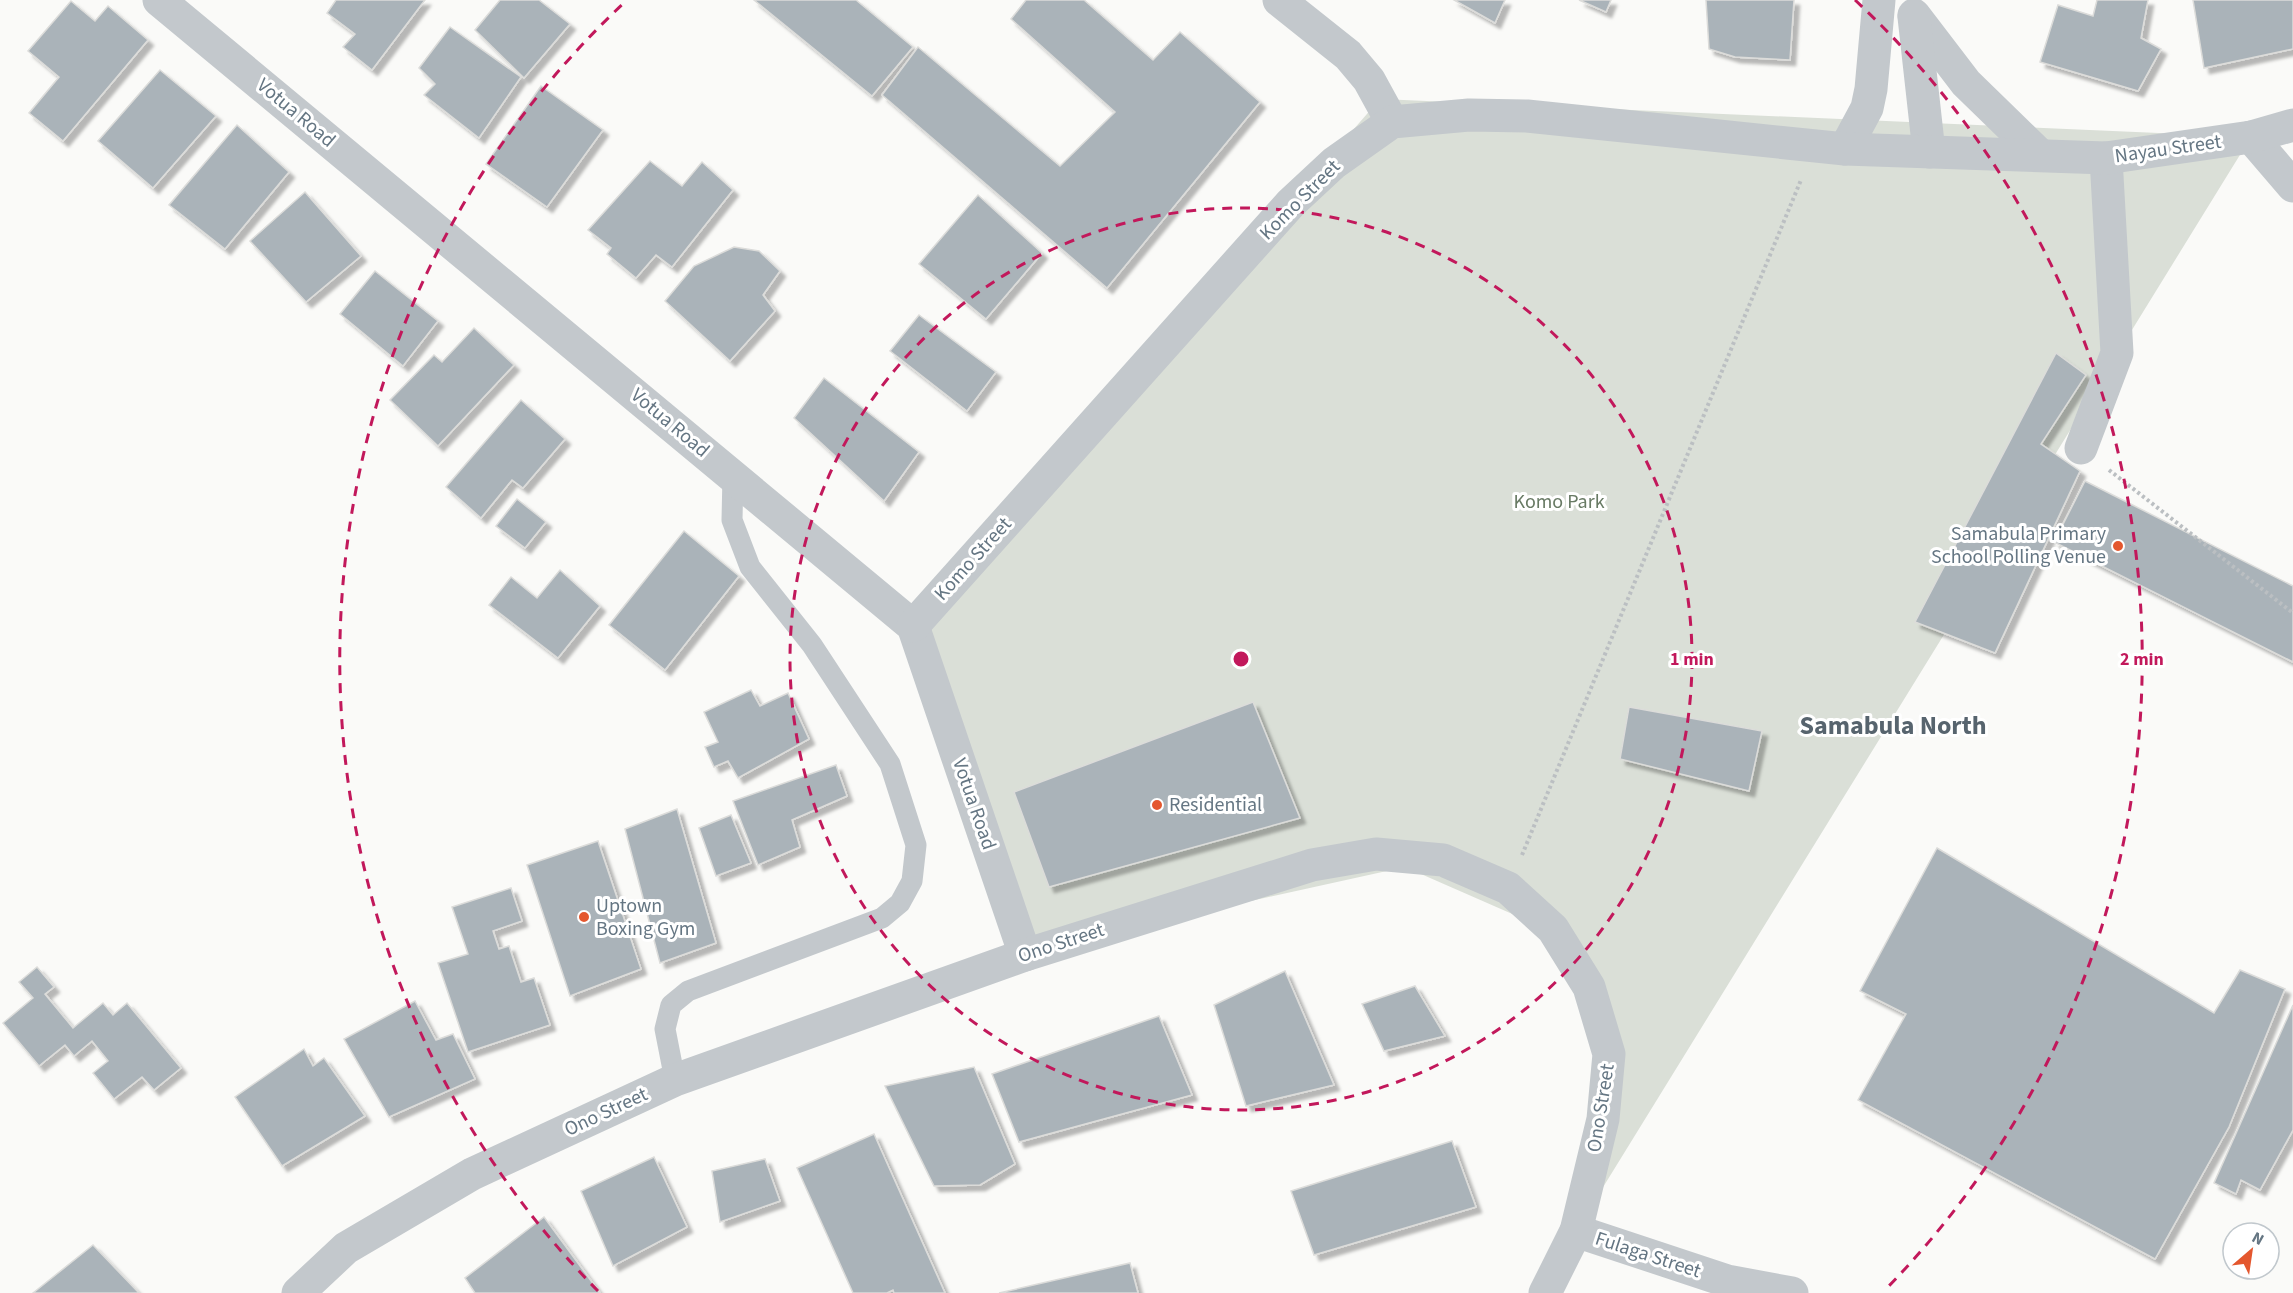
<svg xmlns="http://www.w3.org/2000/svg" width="2293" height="1293" viewBox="0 0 2293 1293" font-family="'Source Sans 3',sans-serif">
  <defs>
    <filter id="shadow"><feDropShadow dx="5.5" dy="5.5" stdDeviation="1.5" flood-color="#0004"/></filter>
  </defs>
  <rect width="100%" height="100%" fill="#fafaf8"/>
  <!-- green -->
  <polygon fill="#dadfd7" points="1380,99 2251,137 1576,1231 1621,1057 1551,931 1405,867 1015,953 918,629"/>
  <!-- building -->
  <g fill="#aab3b9" stroke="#dcdcda" stroke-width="1.5" filter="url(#shadow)">
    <polygon points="336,0 425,0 372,70 343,47 355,34 327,13"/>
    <polygon points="500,0 539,0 570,24 524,78 475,30"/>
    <polygon points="754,0 856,0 913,47 872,96"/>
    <polygon points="1026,0 1084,0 1153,60 1180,32 1260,102 1107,288 882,95 918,47 1060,166 1115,112 1011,19"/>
    <polygon points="1454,0 1505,0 1495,23"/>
    <polygon points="1579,0 1611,0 1606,12"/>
    <polygon points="1706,0 1794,0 1790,60 1735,57 1709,49"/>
    <polygon points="2097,0 2148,0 2141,38 2161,49 2138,91 2040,62 2058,5 2093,16"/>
    <polygon points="2193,0 2293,0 2293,49 2204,68"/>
    <polygon points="71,1 95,21 108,6 148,40 63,141 29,113 59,77 28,51"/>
    <polygon points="450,27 521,77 479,138 424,95 435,84 419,68"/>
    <polygon points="160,70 216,116 153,188 98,141"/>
    <polygon points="541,86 603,130 547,207 486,164"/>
    <polygon points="237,125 289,172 225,249 169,205"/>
    <polygon points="650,161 682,186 702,162 733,190 672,267 656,255 636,278 607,254 611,248 588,230"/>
    <polygon points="305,192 361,256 306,302 250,241"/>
    <polygon points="978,195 1042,253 986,319 919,264"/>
    <polygon points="734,247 759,251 780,271 763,295 775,311 730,361 665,301 694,266"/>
    <polygon points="375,271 438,321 403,366 340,314"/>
    <polygon points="919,315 996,372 967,411 890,351"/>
    <polygon points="474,328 514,365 438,446 390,400 434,355 442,362"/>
    <polygon points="2056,353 2086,375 2041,444 2080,471 1995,653 1915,622"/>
    <polygon points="824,378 919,452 884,501 794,418"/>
    <polygon points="521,400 565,439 523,488 512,480 481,518 446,487"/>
    <polygon points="2085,481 2293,586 2293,662 2054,542"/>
    <polygon points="517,499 546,522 525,548 496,526"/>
    <polygon points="684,531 739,576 665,670 609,625"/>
    <polygon points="560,570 600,606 558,658 489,605 511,577 537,598"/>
    <polygon points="751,690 760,706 788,693 809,739 738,778 728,761 714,767 705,747 718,742 704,712"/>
    <polygon points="1253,702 1300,818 1049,887 1014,792"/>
    <polygon points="1629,707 1762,731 1749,791 1620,759"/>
    <polygon points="836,765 847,796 792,820 800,847 758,865 733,801"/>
    <polygon points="677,809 716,943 660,963 625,829"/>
    <polygon points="731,815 751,863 716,876 699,828"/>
    <polygon points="598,841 641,969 570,996 527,865"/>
    <polygon points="1937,848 2214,1013 2240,970 2285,989 2229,1127 2155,1259 1858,1100 1906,1014 1860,991"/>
    <polygon points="511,888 522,921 493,931 499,949 509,946 521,982 534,978 550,1025 468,1052 438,963 468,954 452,907"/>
    <polygon points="37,967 54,987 45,994 73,1028 103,1003 113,1015 127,1003 181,1068 154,1090 142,1077 114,1099 93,1073 108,1061 92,1041 74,1056 65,1045 39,1066 3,1023 33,998 19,982"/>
    <polygon points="1285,971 1334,1085 1246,1106 1214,1005"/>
    <polygon points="1415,986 1445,1036 1384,1051 1362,1004"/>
    <polygon points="415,1001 436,1040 453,1034 475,1079 389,1117 344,1039"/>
    <polygon points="2293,1005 2293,1130 2260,1190 2241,1180 2236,1194 2214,1183"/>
    <polygon points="1159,1016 1192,1095 1019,1142 992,1074"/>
    <polygon points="304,1049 313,1066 324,1058 365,1116 282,1166 235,1097"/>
    <polygon points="974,1067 1015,1164 980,1185 934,1186 885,1086"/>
    <polygon points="874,1134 945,1293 894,1293 893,1290 887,1293 853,1293 797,1168"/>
    <polygon points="1452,1141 1476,1207 1314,1255 1291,1191"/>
    <polygon points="654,1157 687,1227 613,1266 581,1191"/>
    <polygon points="765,1159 780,1201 720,1222 712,1171"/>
    <polygon points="544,1217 600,1293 475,1293 465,1278"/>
    <polygon points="93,1245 139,1293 33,1293"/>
    <polygon points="1130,1263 1138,1293 999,1293"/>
  </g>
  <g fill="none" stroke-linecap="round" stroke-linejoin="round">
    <!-- path -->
    <g stroke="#bbbfc2" stroke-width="4" stroke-dasharray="3 3" stroke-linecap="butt">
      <polyline points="2109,470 2293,613"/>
      <polyline points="1522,855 1801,180"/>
    </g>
    <!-- service -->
    <polyline stroke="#c3c8cc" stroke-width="21" points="675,1080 665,1029 671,1005 688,991 882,918 900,903 912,881 916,845 890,764 812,645 750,567 732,520 733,475"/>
    <!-- minor -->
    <g stroke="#c3c8cc" stroke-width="33">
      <polyline points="159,0 913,626 1025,955"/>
      <polyline points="1279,0 1348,55 1369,80 1392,122"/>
      <polyline points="1914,15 1966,83 2040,155"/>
      <polyline points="1914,17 1929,152"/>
      <polyline points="2251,137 2293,186"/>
      <polyline points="1845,149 1867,108 1871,89 1879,0"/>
      <polyline points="2081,448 2117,353 2106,158"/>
      <polyline points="913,626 1291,203 1334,163 1392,122 1469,115 1527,116 1845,149 2106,158 2251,137 2293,125"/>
      <polyline points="1576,1231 1727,1281 1792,1293"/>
      <polyline points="298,1293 346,1248 472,1174 675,1080 1025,955 1312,865 1376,854 1443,860 1508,888 1553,929 1589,987 1609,1054 1603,1119 1576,1231 1545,1293"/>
    </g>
  </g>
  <!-- distance rings -->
  <g fill="none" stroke="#c2185b" stroke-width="3" stroke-dasharray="10 8">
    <circle cx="1241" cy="659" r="451"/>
    <path d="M598 1291A901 901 0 0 1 627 0M1855 0A901 901 0 0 1 1884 1291"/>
  </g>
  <!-- markers -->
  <g fill="#e4572e" stroke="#fff" stroke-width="2">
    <circle cx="2118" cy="546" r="6"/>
    <circle cx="1157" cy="805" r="6"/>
    <circle cx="584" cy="917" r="6"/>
  </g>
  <g text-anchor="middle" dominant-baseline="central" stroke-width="6" stroke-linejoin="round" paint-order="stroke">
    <!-- street labels -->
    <g font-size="20" fill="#657683" stroke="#fff">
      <text transform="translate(296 113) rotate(40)">Votua Road</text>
      <text transform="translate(2168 149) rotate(-8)">Nayau Street</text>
      <text transform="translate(1300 200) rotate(-45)">Komo Street</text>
      <text transform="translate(670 423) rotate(40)">Votua Road</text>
      <text transform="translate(973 559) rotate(-48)">Komo Street</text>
      <text transform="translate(974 804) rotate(71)">Votua Road</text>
      <text transform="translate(1061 943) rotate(-18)">Ono Street</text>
      <text transform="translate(1601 1108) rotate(-81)">Ono Street</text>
      <text transform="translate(606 1112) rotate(-25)">Ono Street</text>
      <text transform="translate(1648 1255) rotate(18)">Fulaga Street</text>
    </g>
    <!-- park labels -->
    <g font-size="20" fill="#687a64" stroke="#fff">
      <text x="1559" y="502">Komo Park</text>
    </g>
    <!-- poi labels -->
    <g font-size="20" fill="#657683" stroke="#fff" text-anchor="start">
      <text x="2106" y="534" text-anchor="end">Samabula Primary<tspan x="2106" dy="23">School Polling Venue</tspan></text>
      <text x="1169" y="805">Residential</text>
      <text x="596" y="906">Uptown<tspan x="596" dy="23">Boxing Gym</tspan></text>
    </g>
    <!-- district labels -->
    <g font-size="26" font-weight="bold" fill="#57646e" stroke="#fff">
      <text x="1893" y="725">Samabula North</text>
    </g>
  </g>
  <circle cx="1241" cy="659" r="9" fill="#c2185b" stroke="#fff" stroke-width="3"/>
  <g font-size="18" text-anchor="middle" font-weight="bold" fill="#c2185b" stroke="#fff" stroke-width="6" stroke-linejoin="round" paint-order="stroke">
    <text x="1692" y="665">1 min</text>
    <text x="2142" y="665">2 min</text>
  </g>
  <!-- north arrow -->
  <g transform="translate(2251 1251) rotate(29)"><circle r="28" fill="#ffffff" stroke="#c1c8cd" stroke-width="1.5"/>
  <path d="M0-4.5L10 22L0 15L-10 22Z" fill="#e4572e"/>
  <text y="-9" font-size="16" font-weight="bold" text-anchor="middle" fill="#657683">N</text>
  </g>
</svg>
